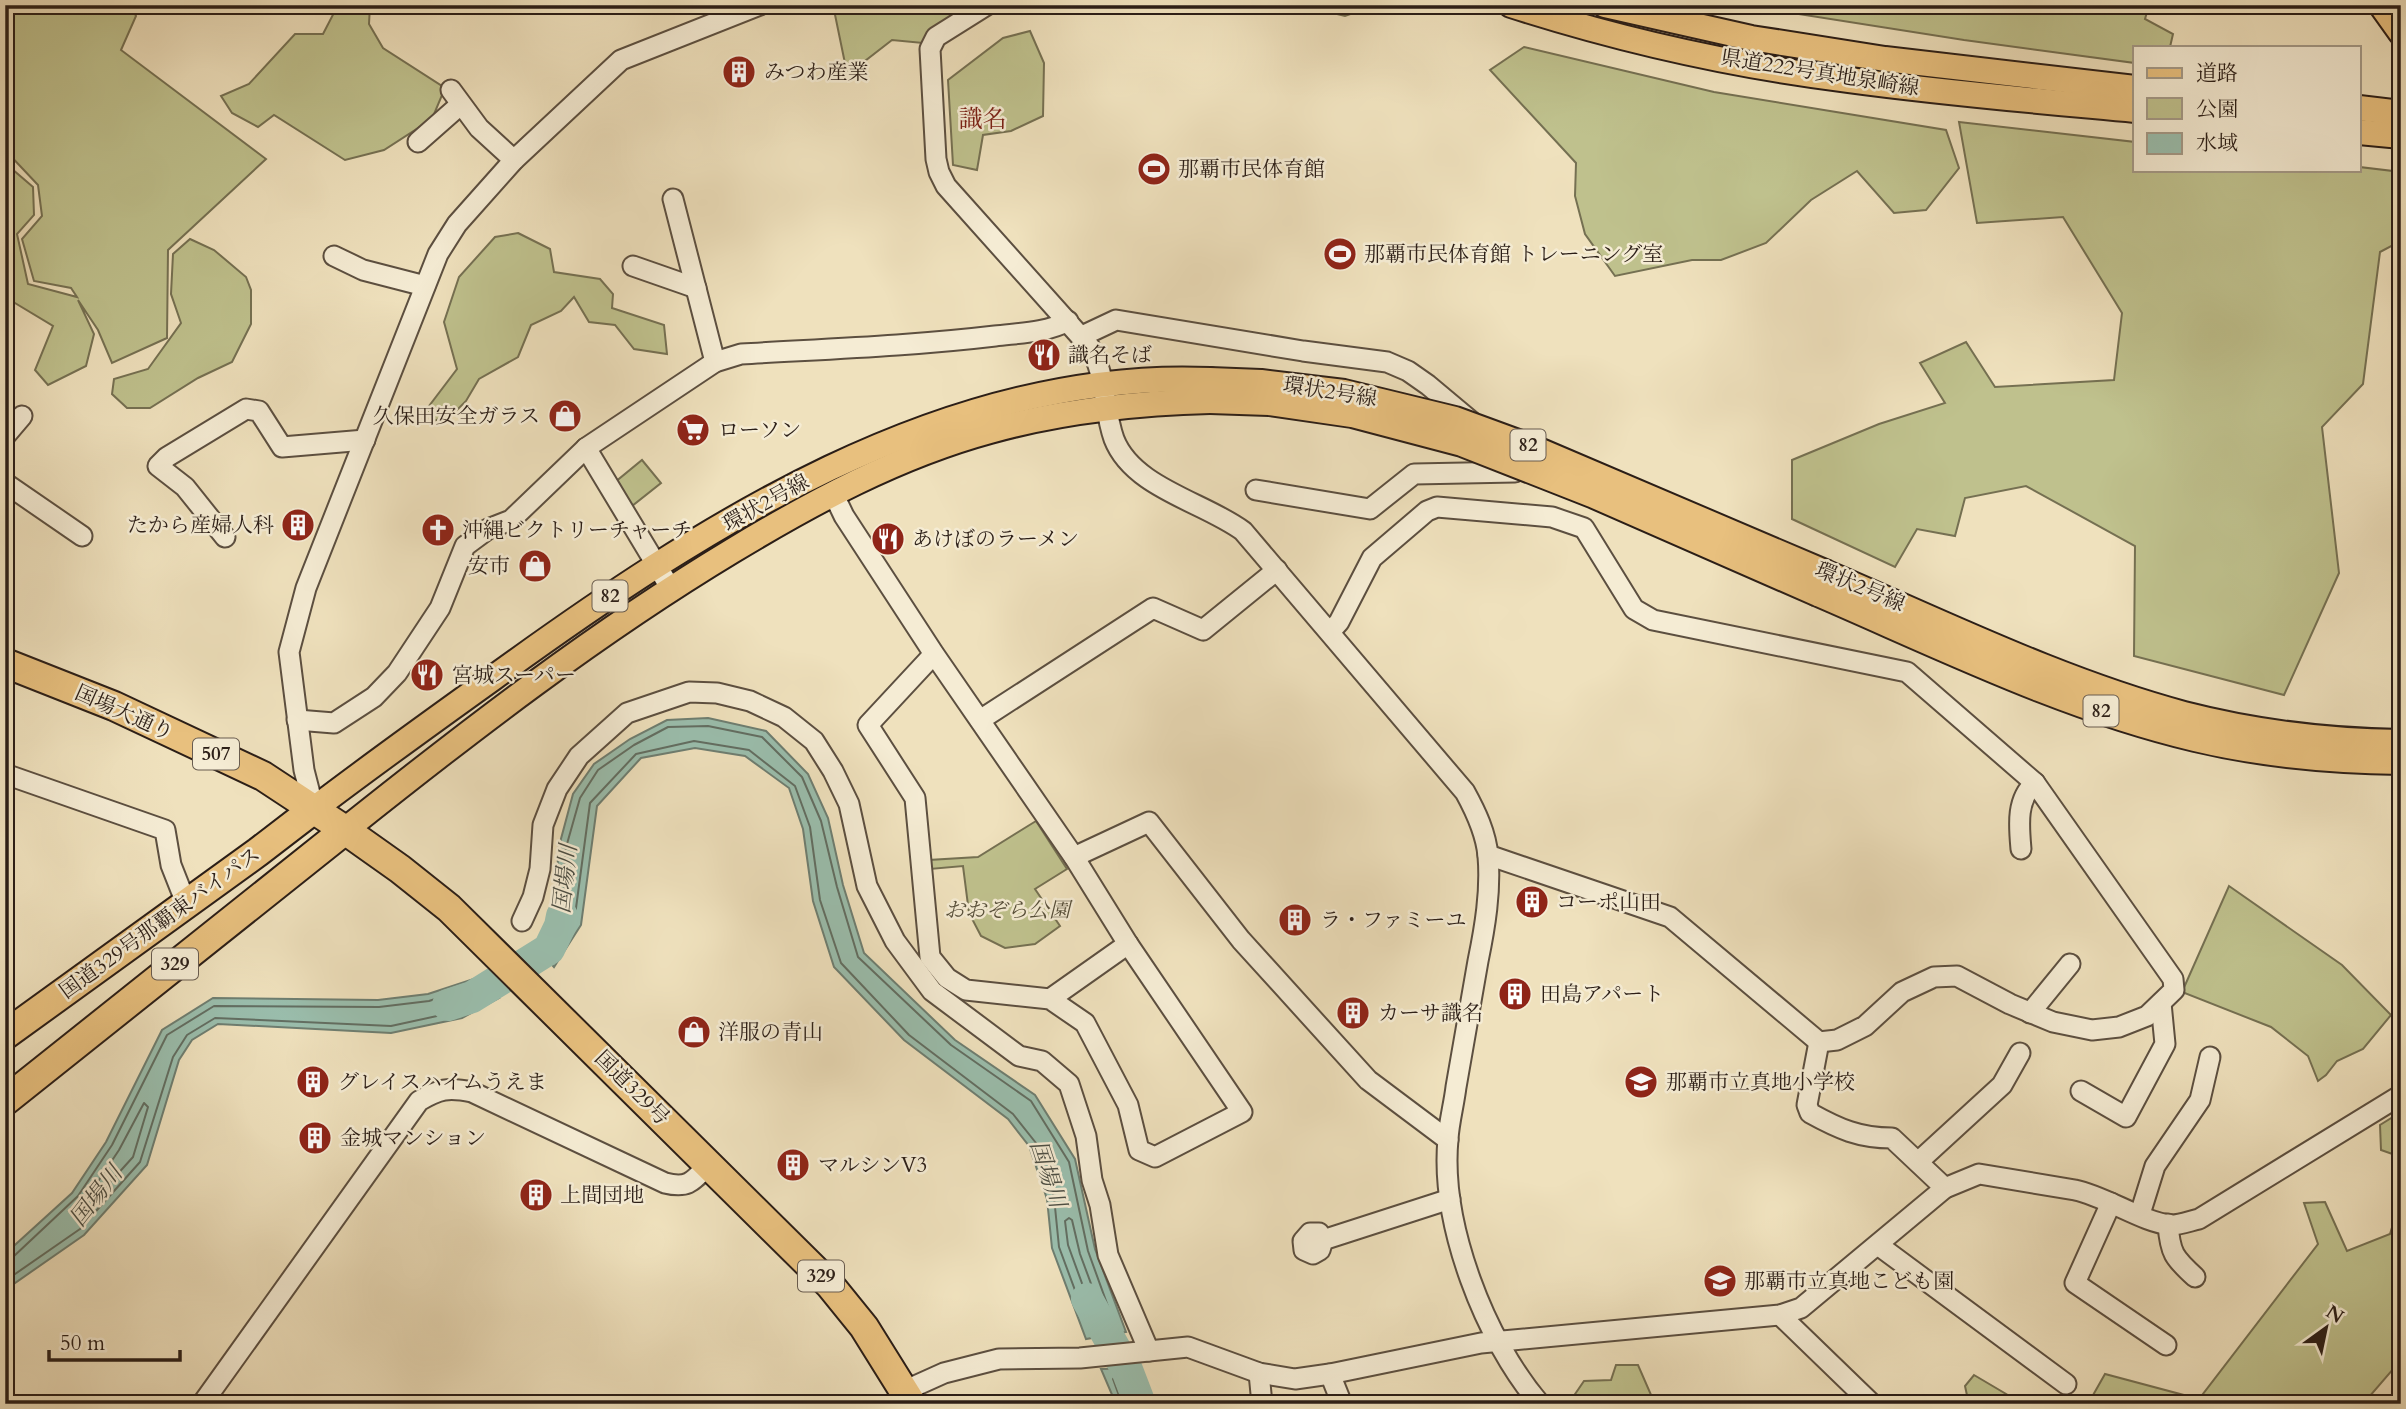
<svg xmlns="http://www.w3.org/2000/svg" width="2406" height="1409" viewBox="0 0 2406 1409" font-family="Cardo,'Noto Serif JP',serif">
  <rect width="100%" height="100%" fill="#efe1bd"/>
  <filter id="stains"><feTurbulence type="fractalNoise" baseFrequency=".00286" numOctaves="4"/><feColorMatrix values="0 0 0 0 .2 0 0 0 0 .09 0 0 0 0 .02 0 0 0 .5 -.17"/></filter>
  <radialGradient id="worn" r=".72"><stop offset=".6" stop-color="#630" stop-opacity="0"/><stop offset="1" stop-color="#630" stop-opacity=".3"/></radialGradient>
  <!-- green -->
  <g fill="#bfc18d" stroke="#757052" stroke-width="2">
    <polygon points="5,5 131,5 136,16 121,50 266,159 168,250 167,338 112,363 98,330 78,300 94,334 86,366 48,385 35,370 53,326 5,297 5,163 33,187 34,215 17,234 28,284 77,297 71,288 34,281 22,239 42,216 38,185 5,150"/>
    <polygon points="338,5 370,5 369,24 383,48 445,88 432,119 384,150 345,160 274,115 258,127 232,113 221,96 249,84 295,34 323,34"/>
    <polygon points="833,5 947,5 955,7 958,16 923,43 892,40 865,61 866,70 847,73"/>
    <polygon points="1300,5 1376,5 1345,16"/>
    <polygon points="1742,5 2149,5 2145,19 2173,34 2170,47 2135,47 2135,63 1964,40"/>
    <polygon points="1030,31 1044,63 1043,116 1011,131 983,135 977,170 953,165 948,80 1003,38"/>
    <polygon points="1524,47 1714,92 1946,130 1959,168 1926,210 1894,213 1857,171 1811,200 1766,243 1721,260 1692,260 1615,276 1585,234 1575,196 1576,163 1490,70"/>
    <polygon points="1959,122 2135,142 2135,170 2359,170 2359,167 2401,172 2401,241 2380,252 2363,384 2322,427 2339,573 2284,695 2134,656 2135,546 2026,486 1965,498 1955,536 1917,529 1895,567 1792,519 1792,460 1879,424 1945,403 1920,363 1966,342 1995,387 2114,380 2122,313 2063,217 1977,223"/>
    <polygon points="518,233 550,249 554,272 600,279 613,294 612,308 664,325 667,354 634,349 615,325 589,322 574,297 561,311 531,325 518,357 479,379 466,401 454,413 434,421 426,410 457,369 444,322 459,277 495,237"/>
    <polygon points="190,239 214,250 246,277 251,290 251,324 232,362 198,378 150,408 127,408 112,394 114,379 148,369 181,323 171,294 173,254"/>
    <polygon points="642,460 661,483 632,506 614,483"/>
    <polygon points="1036,821 1067,869 1035,889 1060,926 1035,944 1005,948 981,936 969,913 963,866 930,869 929,860 978,857"/>
    <polygon points="2229,886 2342,965 2391,1015 2363,1049 2337,1061 2326,1075 2318,1081 2308,1056 2271,1027 2182,992"/>
    <polygon points="2401,1112 2401,1157 2381,1150 2380,1125"/>
    <polygon points="2325,1202 2347,1251 2390,1234 2397,1211 2401,1211 2401,1360 2363,1404 2088,1404 2105,1374 2199,1399 2318,1244 2304,1203"/>
    <polygon points="1616,1365 1638,1365 1655,1404 1571,1404 1571,1400 1584,1381 1611,1380"/>
    <polygon points="1974,1375 2023,1404 1964,1404 1968,1400 1965,1386"/>
  </g>
  <!-- water -->
  <g fill="#9abead" stroke="#6e7e71" stroke-width="2">
    <polygon points="708,718 766,731 808,774 828,818 843,885 864,953 955,1040 1035,1095 1075,1159 1095,1249 1126,1332 1086,1339 1052,1248 1047,1199 1029,1146 1008,1119 904,1040 834,967 813,901 803,829 789,788 745,756 695,748 641,758 597,806 581,925 554,967 533,944 551,925 557,899 558,850 573,794 594,764 630,739 667,720"/>
    <polygon points="477,978 499,998 462,1018 391,1033 218,1024 192,1040 179,1060 147,1165 84,1235 5,1290 5,1254 72,1193 106,1142 162,1030 213,998 378,1000 428,994"/>
    <polygon points="1136,1368 1150,1404 1116,1404 1101,1369"/>
  </g>
  <g fill="none" stroke-linecap="round" stroke-linejoin="round">
    <!-- shore -->
    <g stroke="#626e62" stroke-width="2">
      <polygon points="708,726 762,737 802,777 821,821 837,887 858,957 951,1045 1031,1101 1069,1162 1088,1251 1114,1323 1113,1327 1093,1330 1089,1328 1059,1247 1054,1197 1036,1143 1013,1114 909,1035 841,963 820,900 810,827 795,786 749,750 694,741 636,754 590,803 574,923 555,952 551,953 545,946 545,942 557,927 564,901 565,851 580,798 598,770 634,745 668,727"/>
      <polygon points="144,1103 148,1107 133,1157 95,1199 91,1200 89,1195 119,1150"/>
      <polygon points="1069,1218 1072,1220 1080,1254 1103,1316 1100,1320 1095,1319 1068,1245 1065,1221"/>
      <polyline points="5,1259 13,1257 78,1196 112,1145 167,1035 214,1006 379,1007 429,1001 474,986 484,994 483,998 460,1011 391,1026 215,1018 187,1035 173,1057 140,1162 80,1229 5,1281"/>
      <polyline points="1122,1404 1113,1379 1116,1375 1132,1376 1142,1404"/>
    </g>
    <!-- river -->
    <g stroke="#9abead" stroke-width="32">
      <polyline points="448,1005 472,997 549,949 560,926 562,916"/>
      <polyline points="1087,1299 1127,1370 1140,1404"/>
    </g>
    <defs>
      <g id="minor">
        <path d="M987 5 936 37 930 49 936 159 939 172 946 186 1089 346C1107 374 1103 409 1114 439 1133 488 1204 502 1243 531L1465 792C1476 812 1486 833 1488 856 1491 891 1485 927 1478 961 1471 1003 1463 1045 1456 1087 1454 1104 1449 1122 1448 1139 1440 1224 1485 1340 1540 1404"/>
        <polyline points="451,90 479,128 514,160"/>
        <polyline points="418,142 460,105"/>
        <polyline points="673,199 715,362"/>
        <polyline points="334,256 363,270 425,286"/>
        <polyline points="633,266 696,288"/>
        <polyline points="1082,336 1116,320 1303,351 1387,362 1408,371 1428,385 1471,421"/>
        <polyline points="5,436 22,416"/>
        <polyline points="586,448 671,589"/>
        <polyline points="5,483 82,536"/>
        <polyline points="1256,490 1370,509 1414,474 1515,472 1517,462"/>
        <polyline points="833,493 844,516 934,654 1074,857 1128,944 1242,1112 1155,1157 1139,1150 1128,1105 1085,1023 1050,999 966,990 947,978 930,957 915,798 868,725 934,654"/>
        <polyline points="225,537 185,487 158,466 167,457 246,409 259,411 282,447 365,440"/>
        <polyline points="1330,632 1339,622 1372,558 1427,511 1437,507 1552,517 1584,528 1634,609 1653,620 1907,672 2035,783 2173,979 2174,990 2147,1016 2119,1027 2092,1030 2053,1022 2010,1004 1957,976 1934,977 1902,992 1865,1026 1837,1040 1819,1042 1670,917 1488,855"/>
        <path d="M297 720 334 723 374 697 397 673 440 608 465 546 488 529 511 520 586 448 715 362 741 354C825 349 911 346 995 336 1019 333 1046 333 1068 321"/>
        <polyline points="980,720 1153,608 1203,630 1277,570"/>
        <polyline points="5,774 165,830 171,865 186,903"/>
        <polyline points="314,809 304,770 289,652 306,588 438,254 457,224 514,160 621,60 760,5"/>
        <path d="M2021 849C2019 826 2016 799 2035 783"/>
        <polyline points="1074,857 1149,822 1241,940 1368,1080 1448,1140"/>
        <polyline points="522,921 533,897 540,869 543,825 557,789 579,756 627,713 689,692 717,693 750,701 784,717 814,741 833,771 849,804 867,886 895,941 932,991 1019,1056 1042,1061 1069,1084 1086,1136 1092,1180 1100,1205 1108,1255 1149,1351"/>
        <polyline points="1050,999 1128,944"/>
        <polyline points="2030,1013 2070,964"/>
        <path d="M1819 1042 1807 1105 1810 1113C1839 1129 1859 1138 1892 1138L1945 1188"/>
        <polyline points="2081,1091 2126,1117 2165,1044 2161,1003"/>
        <polyline points="1918,1162 2002,1085 2020,1053"/>
        <polyline points="2111,1203 2075,1283 2166,1345"/>
        <polyline points="2140,1214 2155,1166 2200,1100 2210,1057"/>
        <path d="M2168 1224C2170 1253 2174 1258 2195 1277"/>
        <polyline points="1323,1240 1319,1233 1310,1233 1303,1241 1304,1250 1313,1254 1320,1250 1323,1240 1450,1199"/>
        <polyline points="1878,1245 2066,1384"/>
        <polyline points="1780,1315 1872,1404"/>
        <polyline points="1259,1373 1262,1404"/>
        <polyline points="1330,1374 1342,1404"/>
        <path d="M904 1391 944 1373 999 1359 1080 1358 1188 1347 1259 1373 1295 1379 1330 1374 1481 1343 1780 1315 1801 1308 1945 1188 1979 1174 2075 1190C2105 1196 2144 1223 2171 1225 2180 1225 2190 1221 2199 1219L2401 1095"/>
        <path d="M202 1404 419 1101C439 1089 448 1087 472 1092L665 1183C689 1189 693 1181 709 1164"/>
      </g>
      <g id="major">
        <path d="M1511 5C1620 40 1735 66 1849 80 1944 93 2039 101 2135 110"/>
        <polyline points="1605,5 1751,38 1885,59 2135,88"/>
        <polyline points="2381,5 2401,33"/>
        <polyline points="2359,108 2401,113"/>
        <polyline points="2359,132 2401,136"/>
        <path d="M1827 573C1944 623 2061 681 2184 714 2254 732 2329 741 2401 742"/>
        <path d="M1818 594C1941 647 2064 708 2195 739 2262 755 2332 761 2401 762"/>
        <path d="M314 809C373 764 433 721 493 678 700 528 944 368 1210 380"/>
        <path d="M345 830C469 731 596 633 732 551 813 502 898 456 990 431 1061 411 1136 403 1210 401"/>
      </g>
      <g id="highway">
        <polyline points="5,663 114,706 263,776 345,830 400,869 449,908 830,1285 864,1327 912,1404"/>
        <polyline points="5,1035 258,852 314,809"/>
        <polyline points="5,1101 345,830"/>
      </g>
    </defs>
    <!-- minor casing -->
    <use href="#minor" stroke="#5c4f40" stroke-width="23"/>
    <!-- major casing -->
    <use href="#major" stroke="#2b1e17" stroke-width="28"/>
    <!-- highway casing -->
    <use href="#highway" stroke="#2b1e17" stroke-width="32"/>
    <!-- minor -->
    <use href="#minor" stroke="#f5ecd4" stroke-width="19"/>
    <!-- major -->
    <use href="#major" stroke="#e8c07e" stroke-width="24"/>
    <!-- highway -->
    <use href="#highway" stroke="#e8c07e" stroke-width="28"/>
    <defs>
      <g id="major-bridge">
        <polyline points="1210,380 1261,382 1344,392 1455,419 1529,446 1827,573"/>
        <polyline points="1210,401 1269,403 1352,415 1462,444 1592,495 1818,594"/>
      </g>
    </defs>
    <!-- major-bridge casing -->
    <use href="#major-bridge" stroke="#2b1e17" stroke-width="28" stroke-linecap="butt"/>
    <!-- major-bridge -->
    <use href="#major-bridge" stroke="#e8c07e" stroke-width="24"/>
  </g>
  <!-- icons -->
  <defs>
    <symbol id="building-disc" viewBox="-11 -11 22 22"><circle r="9.5" fill="#8f2418" stroke="#f5ecd4"/><path d="M-4-6H4V6H1V3H-1V6H-4ZM-2.5-4.3h1.7v1.8h-1.7ZM.8-4.3h1.7v1.8H.8ZM-2.5-1h1.7V.8h-1.7ZM.8-1h1.7V.8H.8Z" fill="#fff"/></symbol>
    <symbol id="stadium-disc" viewBox="-11 -11 22 22"><circle r="9.5" fill="#8f2418" stroke="#f5ecd4"/><path d="M0-5a6.5 5 0 1 0 0 10a6.5 5 0 1 0 0-10ZM-3.5-1.8h7v3.6h-7Z" fill="#fff"/></symbol>
    <symbol id="restaurant-disc" viewBox="-11 -11 22 22"><circle r="9.5" fill="#8f2418" stroke="#f5ecd4"/><path d="M-5-6h1v4h1v-4h1v4h1v-4h1v5L-1.5 .5V6h-2V.5L-5-1ZM5-6V6H3V1.5H1.5Q1.5-4 5-6Z" fill="#fff"/></symbol>
    <symbol id="shop-disc" viewBox="-11 -11 22 22"><circle r="9.5" fill="#8f2418" stroke="#f5ecd4"/><path d="M-5-2.5h2.3a2.7 3.5 0 0 1 5.4 0H5L5.5 6h-11ZM-1.5-2.5h3a1.5 2.3 0 0 0-3 0Z" fill="#fff"/></symbol>
    <symbol id="supermarket-disc" viewBox="-11 -11 22 22"><circle r="9.5" fill="#8f2418" stroke="#f5ecd4"/><path d="M-6-5.5h2.5l.6 2H6L4.5 2H-2.5L-4.4-4H-6ZM-1.5 3.2a1.3 1.3 0 1 0 .1 0ZM3 3.2a1.3 1.3 0 1 0 .1 0Z" fill="#fff"/></symbol>
    <symbol id="church-disc" viewBox="-11 -11 22 22"><circle r="9.5" fill="#8f2418" stroke="#f5ecd4"/><path d="M-1.2-6h2.4v3.5h3.3v2.4h-3.3V6h-2.4V-.1h-3.3v-2.4h3.3Z" fill="#fff"/></symbol>
    <symbol id="school-disc" viewBox="-11 -11 22 22"><circle r="9.5" fill="#8f2418" stroke="#f5ecd4"/><path d="M0-5L7-2L0 1L-7-2ZM-4 1L0 2.5L4 1V4Q0 6-4 4Z" fill="#fff"/></symbol>
  </defs>
  <g fill-rule="evenodd">
    <use href="#building-disc" x="720" y="53" width="38" height="38"/>
    <use href="#stadium-disc" x="1135" y="150" width="38" height="38"/>
    <use href="#stadium-disc" x="1321" y="235" width="38" height="38"/>
    <use href="#restaurant-disc" x="1025" y="336" width="38" height="38"/>
    <use href="#shop-disc" x="546" y="397" width="38" height="38"/>
    <use href="#supermarket-disc" x="674" y="411" width="38" height="38"/>
    <use href="#building-disc" x="279" y="506" width="38" height="38"/>
    <use href="#church-disc" x="419" y="511" width="38" height="38"/>
    <use href="#restaurant-disc" x="869" y="520" width="38" height="38"/>
    <use href="#shop-disc" x="516" y="547" width="38" height="38"/>
    <use href="#restaurant-disc" x="408" y="656" width="38" height="38"/>
    <use href="#building-disc" x="1513" y="883" width="38" height="38"/>
    <use href="#building-disc" x="1276" y="901" width="38" height="38"/>
    <use href="#building-disc" x="1496" y="975" width="38" height="38"/>
    <use href="#building-disc" x="1334" y="994" width="38" height="38"/>
    <use href="#shop-disc" x="675" y="1013" width="38" height="38"/>
    <use href="#building-disc" x="294" y="1063" width="38" height="38"/>
    <use href="#school-disc" x="1622" y="1063" width="38" height="38"/>
    <use href="#building-disc" x="296" y="1119" width="38" height="38"/>
    <use href="#building-disc" x="774" y="1146" width="38" height="38"/>
    <use href="#building-disc" x="517" y="1176" width="38" height="38"/>
    <use href="#school-disc" x="1701" y="1262" width="38" height="38"/>
  </g>
  <g text-anchor="middle" dominant-baseline="central" stroke-width="5" stroke-linejoin="round" paint-order="stroke">
    <!-- shield labels -->
    <g fill="#f5ecd4" stroke="#685c50" stroke-width="2">
      <rect x="1510.5" y="429.5" width="35" height="31" rx="5"/>
      <rect x="592.5" y="580.5" width="35" height="31" rx="5"/>
      <rect x="2083.5" y="695.5" width="35" height="31" rx="5"/>
      <rect x="193" y="738.5" width="46" height="31" rx="5"/>
      <rect x="152" y="948.5" width="46" height="31" rx="5"/>
      <rect x="798" y="1260.5" width="46" height="31" rx="5"/>
    </g>
    <g font-size="19" font-weight="bold" fill="#2b1e17">
      <text x="1528" y="445">82</text>
      <text x="610" y="596">82</text>
      <text x="2101" y="711">82</text>
      <text x="216" y="754">507</text>
      <text x="175" y="964">329</text>
      <text x="821" y="1276">329</text>
    </g>
    <!-- poi labels -->
    <g font-size="21" fill="#2b1e17" stroke="#f5ecd4" text-anchor="start">
      <text x="764" y="72">みつわ産業</text>
      <text x="1178" y="169">那覇市民体育館</text>
      <text x="1364" y="254">那覇市民体育館 トレーニング室</text>
      <text x="1068" y="355">識名そば</text>
      <text x="540" y="416" text-anchor="end">久保田安全ガラス</text>
      <text x="718" y="430">ローソン</text>
      <text x="274" y="525" text-anchor="end">たから産婦人科</text>
      <text x="462" y="530">沖縄ビクトリーチャーチ</text>
      <text x="912" y="539">あけぼのラーメン</text>
      <text x="510" y="566" text-anchor="end">安市</text>
      <text x="452" y="675">宮城スーパー</text>
      <text x="1556" y="902">コーポ山田</text>
      <text x="1320" y="920">ラ・ファミーユ</text>
      <text x="1540" y="994">田島アパート</text>
      <text x="1378" y="1013">カーサ識名</text>
      <text x="718" y="1032">洋服の青山</text>
      <text x="338" y="1082">グレイスハイムうえま</text>
      <text x="1666" y="1082">那覇市立真地小学校</text>
      <text x="340" y="1138">金城マンション</text>
      <text x="818" y="1165">マルシンV3</text>
      <text x="560" y="1195">上間団地</text>
      <text x="1744" y="1281">那覇市立真地こども園</text>
    </g>
    <!-- street labels -->
    <g font-size="21" fill="#2b1e17" stroke="#f5ecd4">
      <text transform="translate(1820 73) rotate(9)">県道222号真地泉崎線</text>
      <text transform="translate(1330 392) rotate(9)">環状2号線</text>
      <text transform="translate(766 503) rotate(-29)">環状2号線</text>
      <text transform="translate(1860 587) rotate(23)">環状2号線</text>
      <text transform="translate(124 713) rotate(24)">国場大通り</text>
      <text transform="translate(160 923) rotate(-36)">国道329号那覇東バイパス</text>
      <text transform="translate(632 1088) rotate(45)">国道329号</text>
    </g>
    <!-- park labels -->
    <g font-size="21" font-style="italic" fill="#574f3a" stroke="#f5ecd4">
      <text x="1007" y="910">おおぞら公園</text>
    </g>
    <!-- water labels -->
    <g font-size="23" font-style="italic" fill="#4c4e44" stroke="#f5ecd4">
      <text transform="translate(565 879) rotate(-84)">国場川</text>
      <text transform="translate(1048 1174) rotate(72)">国場川</text>
      <text transform="translate(96 1196) rotate(-52)">国場川</text>
    </g>
    <!-- quarter labels -->
    <g font-size="24" fill="#7a1f14" stroke="#f5ecd4">
      <text x="983" y="119">識名</text>
    </g>
  </g>
  <!-- margin -->
  <rect width="2406" height="1409" fill="none" stroke="#efe1bd" stroke-width="28"/>
  <rect x="7" y="7" width="2392" height="1395" fill="none" stroke="#2b1e17" stroke-width="3.5"/>
  <rect x="14" y="14" width="2378" height="1381" fill="none" stroke="#2b1e17" stroke-width="2"/>
  <!-- legend -->
  <rect x="2133" y="46" width="228" height="126" fill="#f5ecd4" stroke="#a49a88" stroke-width="2"/>
  <rect x="2147" y="68" width="35" height="10" fill="#e8c07e" stroke="#a49a88" stroke-width="2"/>
  <text x="2196" y="80" font-size="21" fill="#2b1e17">道路</text>
  <rect x="2147" y="98" width="35" height="21" fill="#bfc18d" stroke="#a49a88" stroke-width="2"/>
  <text x="2196" y="116" font-size="21" fill="#2b1e17">公園</text>
  <rect x="2147" y="133" width="35" height="21" fill="#9abead" stroke="#a49a88" stroke-width="2"/>
  <text x="2196" y="150" font-size="21" fill="#2b1e17">水域</text>
  <!-- north arrow -->
  <g transform="translate(2326 1328) rotate(33)" stroke="#f5ecd4" stroke-width="5" paint-order="stroke">
  <path d="M0-5L12 26L0 18L-12 26Z" fill="#2b1e17"/>
  <text y="-10" font-size="19" font-weight="bold" text-anchor="middle" fill="#2b1e17">N</text>
  </g>
  <!-- scale -->
  <path d="M49 1350v10h131v-10" fill="none" stroke="#2b1e17" stroke-width="3.5"/>
  <text x="60" y="1350" font-size="21" fill="#2b1e17" stroke="#f5ecd4" stroke-width="5" paint-order="stroke">50 m</text>
  <rect width="100%" height="100%" filter="url(#stains)"/>
  <rect width="100%" height="100%" fill="url(#worn)"/>
</svg>
